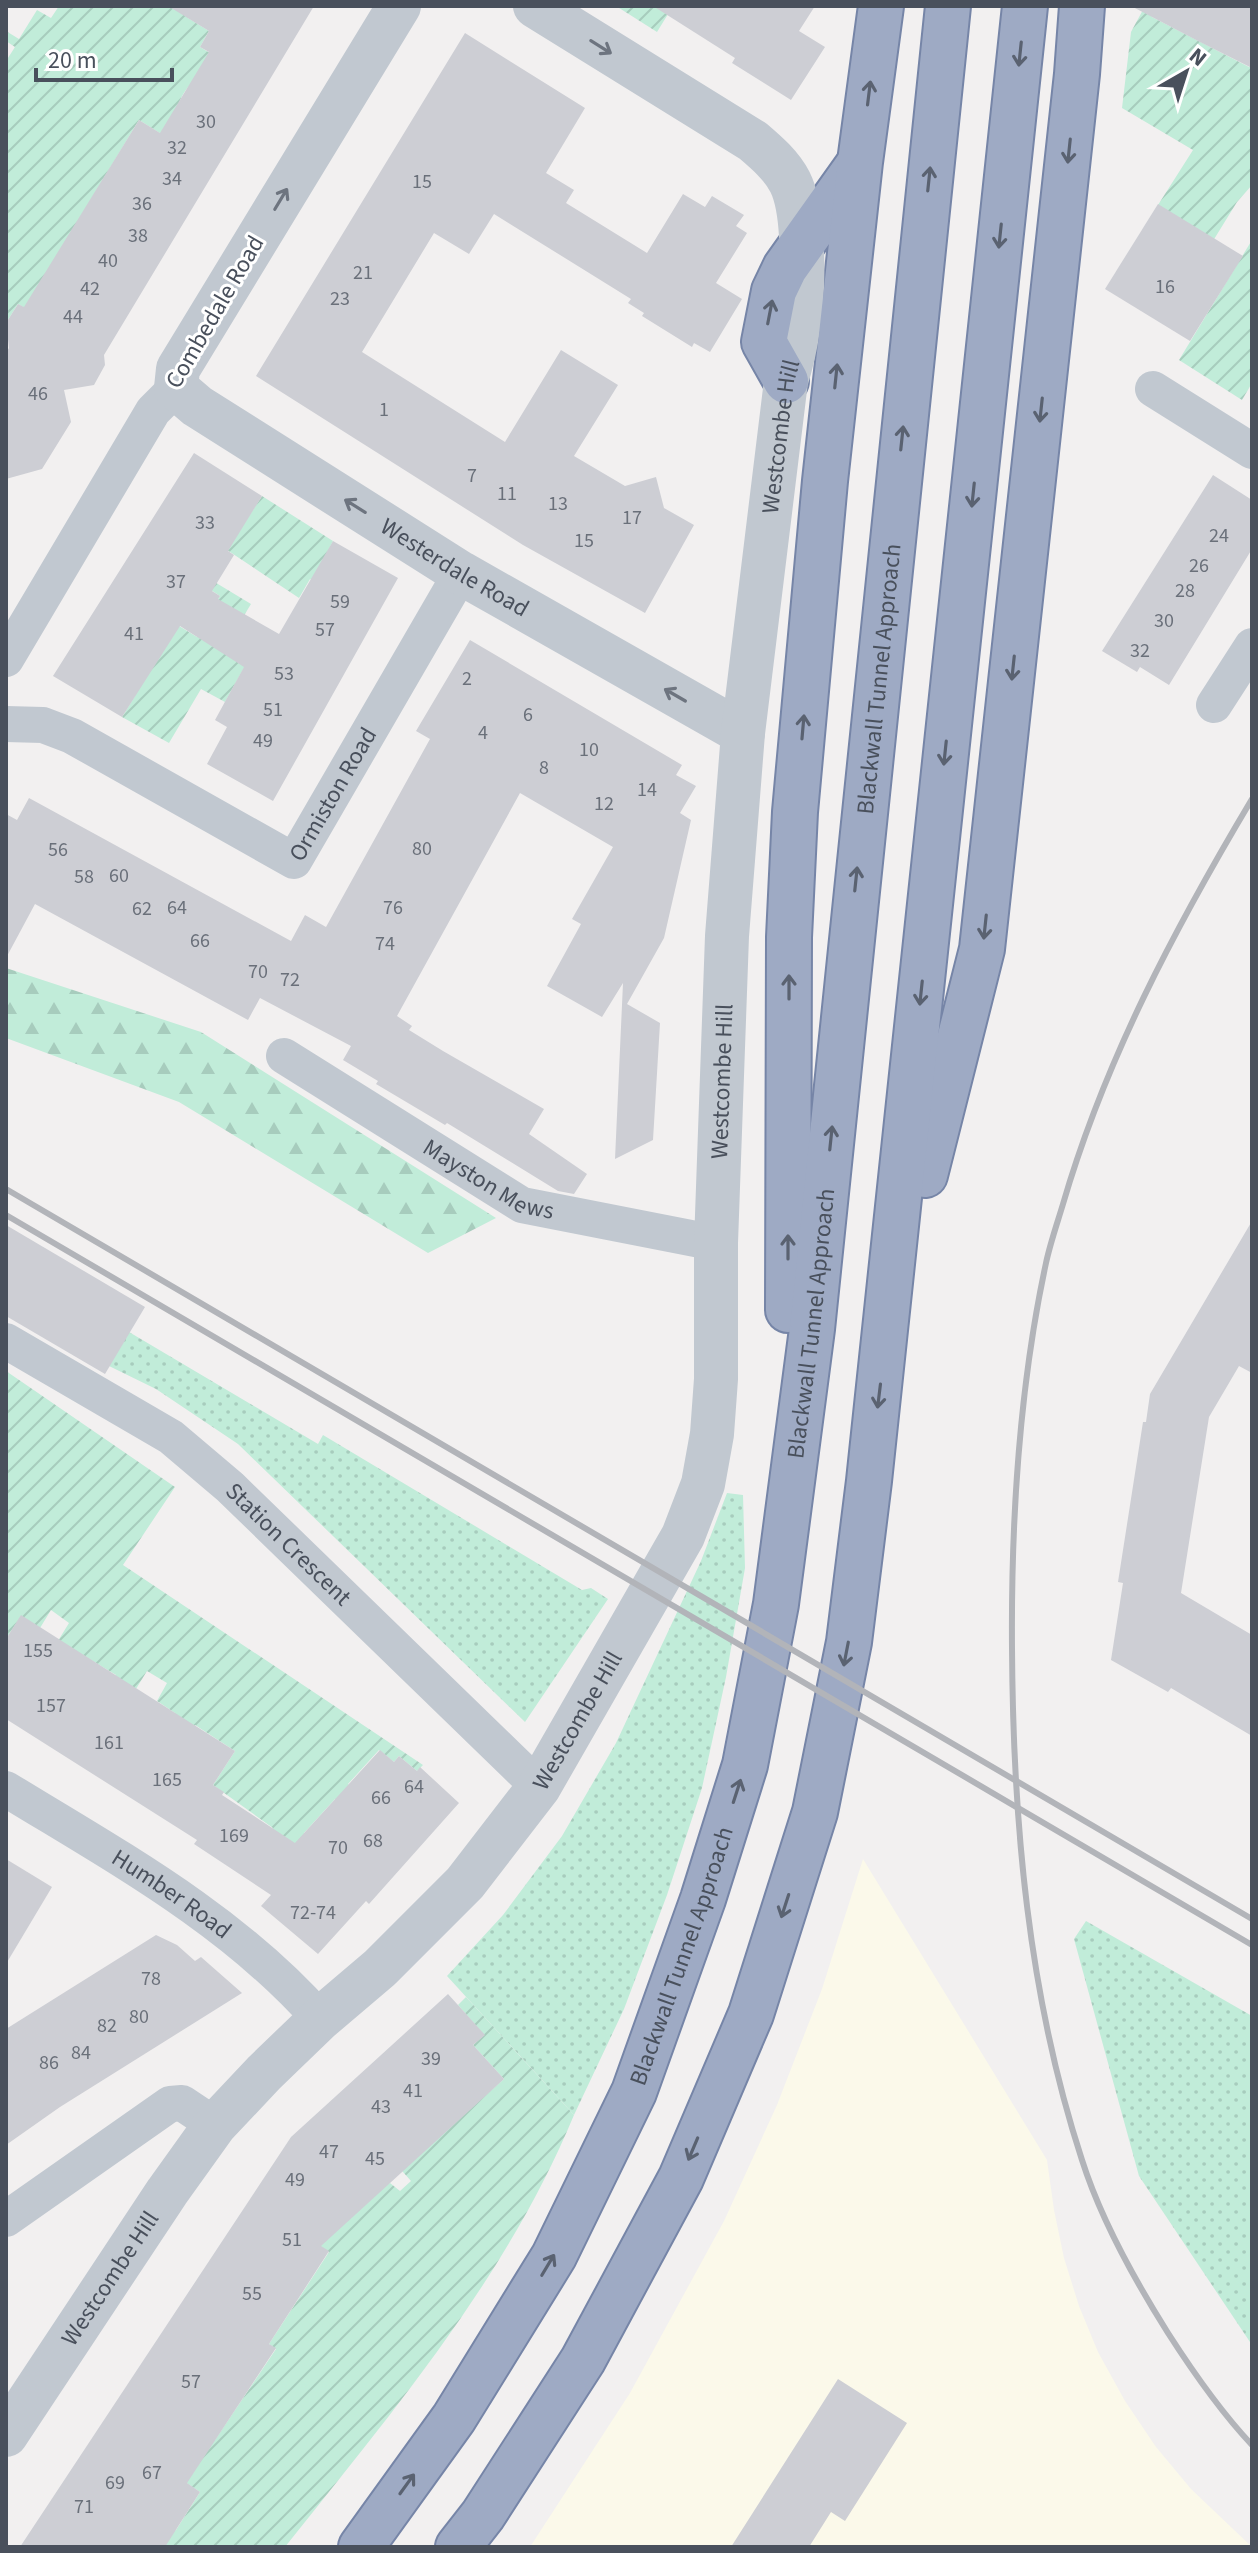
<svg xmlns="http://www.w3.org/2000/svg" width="1258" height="2553" viewBox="0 0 1258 2553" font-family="'Source Sans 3',sans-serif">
  <defs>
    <pattern id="grass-dots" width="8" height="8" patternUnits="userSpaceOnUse" patternTransform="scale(2)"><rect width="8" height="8" fill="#c1ecd9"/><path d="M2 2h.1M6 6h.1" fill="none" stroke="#a7ccbd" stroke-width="1.8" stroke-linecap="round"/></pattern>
    <pattern id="forest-firs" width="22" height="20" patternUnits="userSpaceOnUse" patternTransform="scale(2)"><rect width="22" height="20" fill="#c1ecd9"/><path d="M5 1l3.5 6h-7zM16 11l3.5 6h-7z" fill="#a7ccbd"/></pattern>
    <pattern id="garden-furrows" width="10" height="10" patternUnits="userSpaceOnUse" patternTransform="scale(2)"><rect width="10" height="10" fill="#c1ecd9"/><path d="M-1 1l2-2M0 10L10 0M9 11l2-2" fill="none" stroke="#a7ccbd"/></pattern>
  </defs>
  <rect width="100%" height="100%" fill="#f2f0f0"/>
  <!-- commercial -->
  <polygon fill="#fbf9ea" points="863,1859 1047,2160 1054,2210 1064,2258 1079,2306 1098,2352 1125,2401 1156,2447 1191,2489 1252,2547 530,2547 630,2393 724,2221 777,2105 822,1989"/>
  <!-- grass -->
  <g fill="url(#grass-dots)">
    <polygon points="129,1332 318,1444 323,1435 582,1590 591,1588 608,1599 525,1722 238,1444 156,1389 109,1366"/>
    <polygon points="727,1493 743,1495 745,1568 726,1677 702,1788 667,1895 624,2009 574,2115 447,1976 503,1915 562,1836 616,1743 701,1561"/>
    <polygon points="1086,1921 1252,2016 1252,2345 1139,2176 1074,1939"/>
  </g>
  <!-- forest -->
  <polygon fill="url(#forest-firs)" points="6,968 201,1032 496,1218 428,1253 179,1102 6,1038"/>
  <!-- garden -->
  <g fill="url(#garden-furrows)">
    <path d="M59 6H196L188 18 209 31 200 47 220 59C185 85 176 95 171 140L139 120 25 308 18 304 6 323V61L15 47 6 41V31L19 39 37 10 51 18Z"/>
    <polygon points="616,6 673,6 657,32"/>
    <polygon points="1145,6 1152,17 1249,67 1252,63 1252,185 1237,202 1208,249 1158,205 1193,150 1122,108 1131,32"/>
    <polygon points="1252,240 1252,383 1242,400 1179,360"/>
    <polygon points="262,496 333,541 322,562 332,591 310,579 299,598 227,550"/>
    <polygon points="179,569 203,575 251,604 234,632 256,646 225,702 201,689 169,743 122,717 135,696 153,610 197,637 210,618 206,616 220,596"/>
    <polygon points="6,1371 175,1487 123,1565 423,1765 417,1771 399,1756 394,1762 379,1750 348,1784 380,1813 367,1827 335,1799 304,1833 335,1862 254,1857 273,1828 213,1785 235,1751 195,1725 173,1761 175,1713 157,1701 167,1683 147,1671 115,1723 116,1675 78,1652 37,1675 69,1623 51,1610 40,1628 21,1616 6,1639"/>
    <path d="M466 1997 574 2115C507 2277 393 2411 285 2547H133L176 2530 200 2492 145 2455 215 2440 276 2349 269 2344 329 2252 295 2229 390 2183 400 2191 411 2181 372 2137 470 2109 504 2079 473 2045 484 2035 458 2005Z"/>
  </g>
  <!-- building -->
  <g fill="#cdced4">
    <polygon points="168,6 314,6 104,355 105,365 94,385 64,390 71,422 42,469 6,479 6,353 9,348 6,323 18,304 24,307 139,120 160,133 209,52 200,47 209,31"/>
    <polygon points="653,6 815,6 799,31 825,47 791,100 732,63 735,58"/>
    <polygon points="1131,6 1252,6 1252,68 1200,42"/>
    <polygon points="465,33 585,108 546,173 574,190 566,203 647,253 683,194 705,207 712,196 744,215 736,226 747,233 716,283 742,299 710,352 694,343 692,347 642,316 644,313 628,303 631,299 494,214 469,254 434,233 362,352 505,442 561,350 618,385 574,456 625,486 656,477 664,508 694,525 645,613 523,545 256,376"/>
    <polygon points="1158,204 1243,256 1190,341 1105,289"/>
    <polygon points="194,453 262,496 228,551 234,555 212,591 220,596 218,599 279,634 333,541 398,578 273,801 207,764 227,727 215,720 244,667 180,626 122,717 53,676"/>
    <polygon points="1213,475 1252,500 1252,549 1169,685 1140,667 1137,672 1102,651"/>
    <polygon points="470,640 682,765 676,775 696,786 680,813 691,820 664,938 627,1004 660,1023 653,1140 615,1159 623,983 602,1017 547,986 581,924 572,919 613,847 520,793 397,1016 412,1026 409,1030 443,1051 544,1109 529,1134 587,1174 574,1194 558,1191 447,1123 445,1125 376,1084 378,1081 343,1060 351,1046 260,998 248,1020 35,904 6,958 6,814 17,820 29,798 291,941 305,915 326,927 430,739 416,731"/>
    <polygon points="1252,1221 1252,1373 1239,1366 1209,1417 1181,1593 1252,1635 1252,1736 1171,1688 1168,1692 1111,1660 1123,1583 1118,1582 1143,1422 1146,1422 1150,1394"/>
    <polygon points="6,1225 145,1307 105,1374 6,1316"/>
    <polygon points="21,1615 235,1751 213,1785 224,1792 222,1795 295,1843 380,1750 394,1762 399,1756 417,1771 420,1767 459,1803 369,1904 366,1901 318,1954 261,1906 271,1895 194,1844 197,1840 6,1719 6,1639"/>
    <polygon points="6,1859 52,1887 6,1964"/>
    <polygon points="156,1935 177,1945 195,1961 201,1957 242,1993 60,2107 6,2145 6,2029"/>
    <polygon points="448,1994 485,2035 473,2045 504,2079 321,2246 329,2251 269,2344 276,2348 187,2483 200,2492 165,2547 20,2547 291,2137"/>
    <polygon points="838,2379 907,2423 845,2521 831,2512 809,2547 731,2547"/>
  </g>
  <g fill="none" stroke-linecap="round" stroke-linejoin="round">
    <defs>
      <g id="trunk">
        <polyline points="786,381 764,342 774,291 785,268 859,164"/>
        <polyline points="925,1175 982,949 1077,74 1082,6"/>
        <polyline points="788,1310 789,937 795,812 825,481 860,162 881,6"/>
        <path id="s7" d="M361 2547 454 2418 554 2256 634 2092 703 1899 745 1765 776 1604 812 1329 948 6"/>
        <polyline points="458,2547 483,2515 583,2360 681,2178 751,2014 815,1812 849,1642 869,1481 1025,6"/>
      </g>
    </defs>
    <!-- trunk casing -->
    <use href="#trunk" stroke="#7685a7" stroke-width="48"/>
    <!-- minor -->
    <g stroke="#c1c8d0" stroke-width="36">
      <polyline points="1153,389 1252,451"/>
      <polyline points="6,659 153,411 176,388"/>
      <polyline points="1214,705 1252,646"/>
      <path id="s1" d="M6 724 43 725 72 736 294 861 461 573"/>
      <path id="s2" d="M284 1056 522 1205 716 1243"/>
      <path id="s3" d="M6 1341 171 1437 230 1487 539 1787"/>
      <path id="s4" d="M6 1789C117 1857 233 1920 320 2019"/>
      <polyline points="6,2219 170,2104 182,2103 215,2125"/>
    </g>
    <!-- tertiary -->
    <g stroke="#c1c8d0" stroke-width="44">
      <path id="s5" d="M399 6 178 369 176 388 197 406 461 573 743 733"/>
      <path id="s6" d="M6 2435 167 2192 215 2125 264 2073 320 2019 380 1968 465 1883 539 1787 683 1536 703 1484 712 1434 716 1379V1243L727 936 743 733 786 381C801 333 805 286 801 236 800 218 798 198 790 182 781 165 767 153 753 141L535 6"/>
    </g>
    <!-- trunk -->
    <use href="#trunk" stroke="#9eaac4" stroke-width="44"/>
    <!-- rail -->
    <g stroke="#b2b4b9" stroke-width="6">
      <path d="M1252 799C1175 928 1105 1060 1063 1204 1057 1224 1050 1244 1046 1263 1019 1388 1011 1521 1012 1648 1013 1821 1028 1995 1082 2160 1101 2220 1134 2279 1168 2333 1193 2372 1220 2411 1252 2445"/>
      <polyline points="6,1189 1252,1919"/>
      <polyline points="6,1215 1252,1945"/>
    </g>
  </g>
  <!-- one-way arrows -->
  <defs><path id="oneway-shaft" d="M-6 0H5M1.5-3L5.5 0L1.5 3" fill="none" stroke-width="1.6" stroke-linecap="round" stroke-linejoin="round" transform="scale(2)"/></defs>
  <g stroke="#6d747f">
    <use href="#oneway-shaft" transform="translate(601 47) rotate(32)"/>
    <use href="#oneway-shaft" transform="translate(281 199) rotate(-59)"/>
    <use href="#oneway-shaft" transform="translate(355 506) rotate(-148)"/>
    <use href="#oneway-shaft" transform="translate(675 695) rotate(-150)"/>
  </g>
  <g stroke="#5a6271">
    <use href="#oneway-shaft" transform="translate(1020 54) rotate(96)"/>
    <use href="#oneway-shaft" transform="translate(869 93) rotate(-83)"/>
    <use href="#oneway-shaft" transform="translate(1069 151) rotate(96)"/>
    <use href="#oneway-shaft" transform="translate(929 179) rotate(-84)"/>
    <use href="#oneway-shaft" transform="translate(1000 236) rotate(96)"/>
    <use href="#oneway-shaft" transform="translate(770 312) rotate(-79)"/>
    <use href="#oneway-shaft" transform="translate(836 376) rotate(-84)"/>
    <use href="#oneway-shaft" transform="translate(1041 410) rotate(96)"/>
    <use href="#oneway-shaft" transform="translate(902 438) rotate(-84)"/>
    <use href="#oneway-shaft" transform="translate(973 495) rotate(96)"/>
    <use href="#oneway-shaft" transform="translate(1013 668) rotate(96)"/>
    <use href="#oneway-shaft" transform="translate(803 727) rotate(-85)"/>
    <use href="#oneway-shaft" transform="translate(945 753) rotate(96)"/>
    <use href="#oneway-shaft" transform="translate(856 879) rotate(-84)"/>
    <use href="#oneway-shaft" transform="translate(985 927) rotate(96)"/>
    <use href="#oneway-shaft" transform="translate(789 987) rotate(-90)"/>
    <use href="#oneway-shaft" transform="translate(921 993) rotate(96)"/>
    <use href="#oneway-shaft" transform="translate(831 1138) rotate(-84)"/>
    <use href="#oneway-shaft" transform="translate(788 1247) rotate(-90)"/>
    <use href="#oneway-shaft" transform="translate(879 1396) rotate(97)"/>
    <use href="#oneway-shaft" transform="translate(846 1654) rotate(101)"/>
    <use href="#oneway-shaft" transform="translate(737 1791) rotate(-72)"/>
    <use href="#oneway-shaft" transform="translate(785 1906) rotate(108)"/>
    <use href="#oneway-shaft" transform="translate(693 2149) rotate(113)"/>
    <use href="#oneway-shaft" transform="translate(548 2265) rotate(-59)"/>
    <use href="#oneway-shaft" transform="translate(407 2484) rotate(-54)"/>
  </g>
  <g text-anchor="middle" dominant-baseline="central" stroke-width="6" stroke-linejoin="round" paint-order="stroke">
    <!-- number labels -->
    <g font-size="20" fill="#6a707a">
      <text x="206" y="122">30</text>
      <text x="177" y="148">32</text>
      <text x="172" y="179">34</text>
      <text x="422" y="182">15</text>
      <text x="142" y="204">36</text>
      <text x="138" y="236">38</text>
      <text x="108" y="261">40</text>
      <text x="363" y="273">21</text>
      <text x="1165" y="287">16</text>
      <text x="90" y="289">42</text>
      <text x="340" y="299">23</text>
      <text x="73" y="317">44</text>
      <text x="38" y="394">46</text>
      <text x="384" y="410">1</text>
      <text x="472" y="476">7</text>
      <text x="507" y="494">11</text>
      <text x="558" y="504">13</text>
      <text x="632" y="518">17</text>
      <text x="205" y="523">33</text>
      <text x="1219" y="536">24</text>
      <text x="584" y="541">15</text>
      <text x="1199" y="566">26</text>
      <text x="176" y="582">37</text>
      <text x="1185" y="591">28</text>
      <text x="340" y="602">59</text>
      <text x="1164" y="621">30</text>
      <text x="325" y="630">57</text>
      <text x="134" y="634">41</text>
      <text x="1140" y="651">32</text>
      <text x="284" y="674">53</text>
      <text x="467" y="679">2</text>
      <text x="273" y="710">51</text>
      <text x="528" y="715">6</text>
      <text x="483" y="733">4</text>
      <text x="263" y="741">49</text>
      <text x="589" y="750">10</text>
      <text x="544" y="768">8</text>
      <text x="647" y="790">14</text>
      <text x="604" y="804">12</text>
      <text x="422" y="849">80</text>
      <text x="58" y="850">56</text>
      <text x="119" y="876">60</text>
      <text x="84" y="877">58</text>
      <text x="177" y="908">64</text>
      <text x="393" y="908">76</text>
      <text x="142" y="909">62</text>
      <text x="200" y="941">66</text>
      <text x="385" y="944">74</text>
      <text x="258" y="972">70</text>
      <text x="290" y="980">72</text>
      <text x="38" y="1651">155</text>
      <text x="51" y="1706">157</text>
      <text x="109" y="1743">161</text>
      <text x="167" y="1780">165</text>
      <text x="414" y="1787">64</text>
      <text x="381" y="1798">66</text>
      <text x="234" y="1836">169</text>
      <text x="373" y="1841">68</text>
      <text x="338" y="1848">70</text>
      <text x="313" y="1913">72-74</text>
      <text x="151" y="1979">78</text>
      <text x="139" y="2017">80</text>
      <text x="107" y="2026">82</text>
      <text x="81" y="2053">84</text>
      <text x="431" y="2059">39</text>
      <text x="49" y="2063">86</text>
      <text x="413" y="2091">41</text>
      <text x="381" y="2107">43</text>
      <text x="329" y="2152">47</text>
      <text x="375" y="2159">45</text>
      <text x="295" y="2180">49</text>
      <text x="292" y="2240">51</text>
      <text x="252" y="2294">55</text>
      <text x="191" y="2382">57</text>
      <text x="152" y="2473">67</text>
      <text x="115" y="2483">69</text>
      <text x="84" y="2507">71</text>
    </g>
    <!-- street labels -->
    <g font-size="24" fill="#49505c" stroke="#fff">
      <text transform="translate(215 312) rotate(-60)">Combedale Road</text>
      <text stroke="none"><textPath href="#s6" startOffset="2240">Westcombe Hill</textPath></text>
      <text stroke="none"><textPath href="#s5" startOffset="776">Westerdale Road</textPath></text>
      <text stroke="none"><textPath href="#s7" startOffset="1972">Blackwall Tunnel Approach</textPath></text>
      <text stroke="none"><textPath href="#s1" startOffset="400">Ormiston Road</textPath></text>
      <text stroke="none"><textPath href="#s6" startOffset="1592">Westcombe Hill</textPath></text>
      <text stroke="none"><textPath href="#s2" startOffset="240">Mayston Mews</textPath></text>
      <text stroke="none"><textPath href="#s7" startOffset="1324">Blackwall Tunnel Approach</textPath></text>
      <text stroke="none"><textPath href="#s3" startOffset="350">Station Crescent</textPath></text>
      <text stroke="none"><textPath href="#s6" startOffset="920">Westcombe Hill</textPath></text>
      <text stroke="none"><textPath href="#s4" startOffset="196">Humber Road</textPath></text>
      <text stroke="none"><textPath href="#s7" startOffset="676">Blackwall Tunnel Approach</textPath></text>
      <text stroke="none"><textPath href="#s6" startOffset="188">Westcombe Hill</textPath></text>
    </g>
  </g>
  <!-- border -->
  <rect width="1258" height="2553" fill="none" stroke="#49505c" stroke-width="16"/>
  <!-- north arrow -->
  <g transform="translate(1186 72) rotate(39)" stroke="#ffffff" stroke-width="6" paint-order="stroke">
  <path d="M0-6L14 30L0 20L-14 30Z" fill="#49505c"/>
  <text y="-12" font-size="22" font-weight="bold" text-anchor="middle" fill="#49505c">N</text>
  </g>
  <!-- scale -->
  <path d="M36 68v12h136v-12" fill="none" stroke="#49505c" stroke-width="4"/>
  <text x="48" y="68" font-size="24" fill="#49505c" stroke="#ffffff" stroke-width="6" paint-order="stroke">20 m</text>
</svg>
